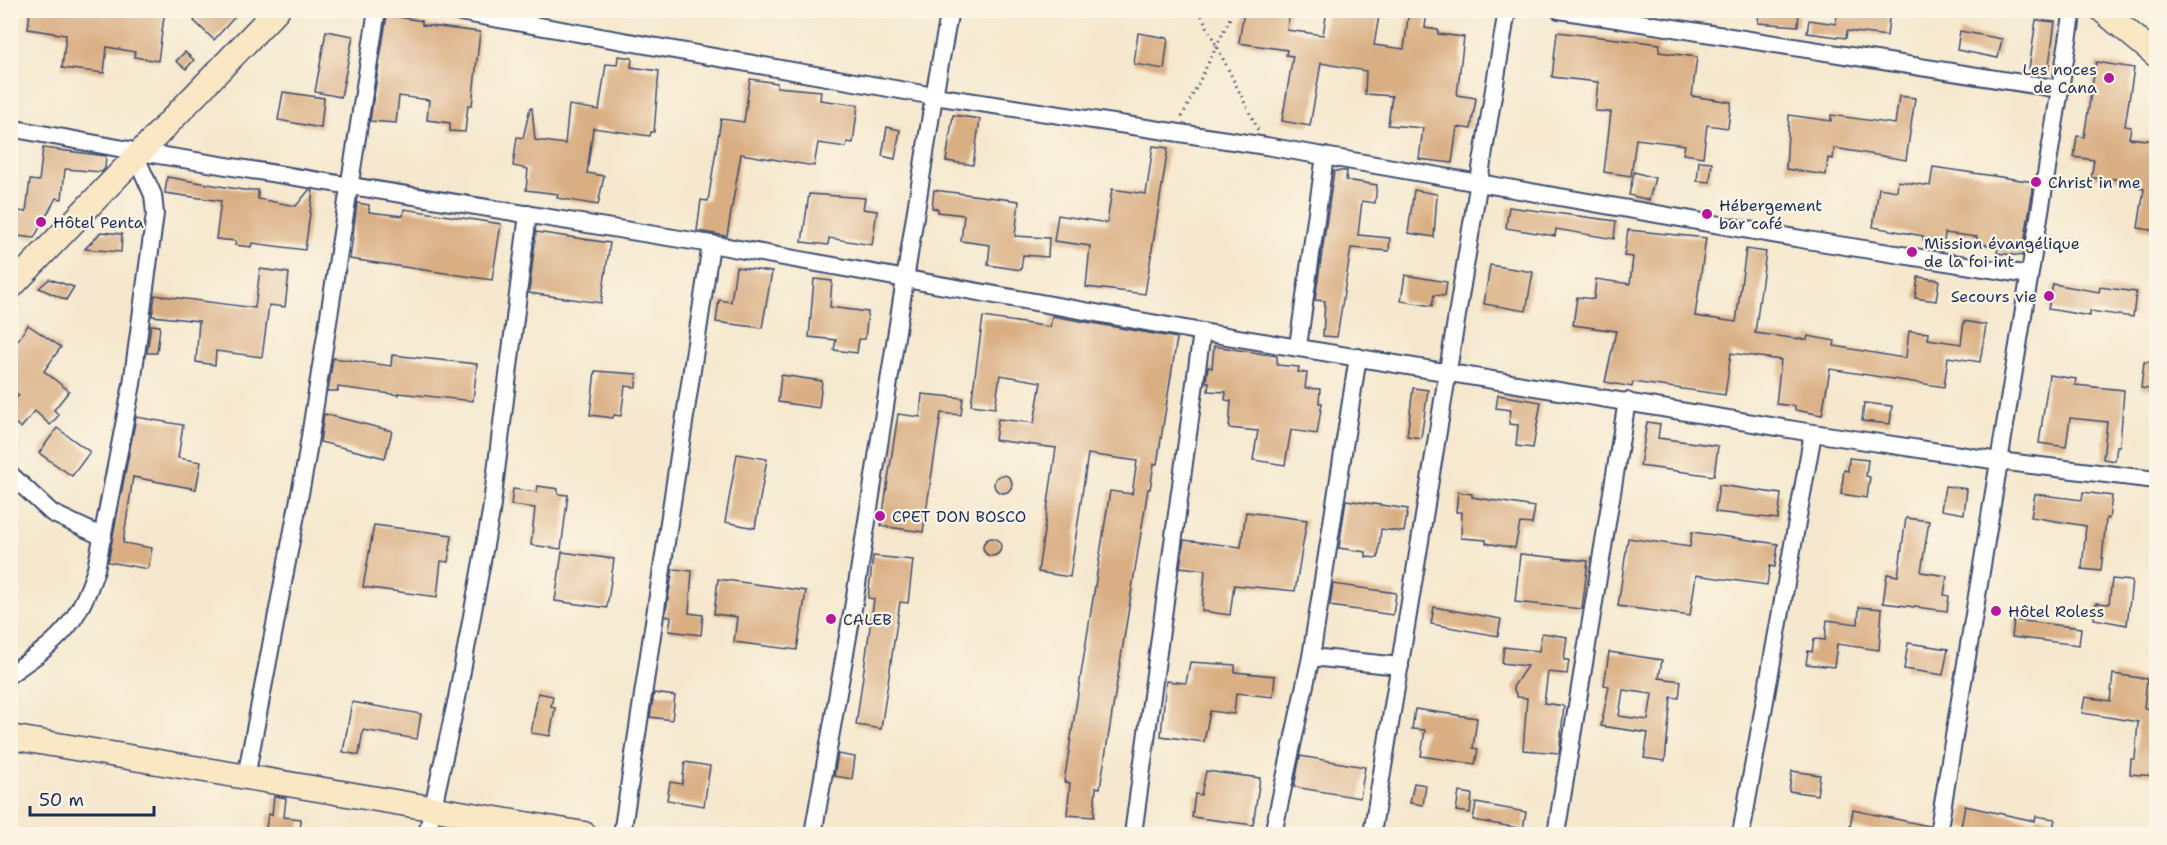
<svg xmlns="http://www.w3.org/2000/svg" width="2167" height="845" viewBox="0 0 2167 845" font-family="'Shantell Sans',sans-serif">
  <rect width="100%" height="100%" fill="#fcf5e5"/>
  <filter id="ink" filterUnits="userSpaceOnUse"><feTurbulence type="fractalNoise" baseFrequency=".0167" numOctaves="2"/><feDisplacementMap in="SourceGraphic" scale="12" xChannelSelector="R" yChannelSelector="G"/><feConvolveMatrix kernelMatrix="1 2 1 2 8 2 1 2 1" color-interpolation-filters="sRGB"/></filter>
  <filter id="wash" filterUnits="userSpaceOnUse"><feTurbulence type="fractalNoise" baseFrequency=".008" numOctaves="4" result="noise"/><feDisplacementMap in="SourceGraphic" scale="24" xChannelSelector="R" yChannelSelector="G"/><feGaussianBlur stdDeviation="1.35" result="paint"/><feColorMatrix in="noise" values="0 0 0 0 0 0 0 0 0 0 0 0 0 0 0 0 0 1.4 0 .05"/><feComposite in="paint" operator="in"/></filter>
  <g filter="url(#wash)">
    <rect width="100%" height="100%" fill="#f5e8ce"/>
    <g id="blocks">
      <!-- building -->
      <g fill="#d9ae83" fill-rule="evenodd">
        <polygon points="30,10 165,10 158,61 134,57 135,52 107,47 104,73 62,68 66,35 28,29"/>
        <polygon points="203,10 241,10 214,40 194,21"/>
        <polygon points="1256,10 1290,10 1287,30 1323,35 1327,10 1380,10 1374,45 1404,49 1409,10 1427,10 1425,28 1438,30 1438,34 1464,37 1457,95 1476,98 1471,129 1457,127 1452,163 1419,159 1423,128 1388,125 1392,96 1365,94 1366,71 1321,63 1310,126 1282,121 1293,56 1286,55 1287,50 1239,43 1244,11 1256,13"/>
        <polygon points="1759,10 1799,10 1798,26 1758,23"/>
        <polygon points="1858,10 1890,10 1887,36 1847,31 1846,38 1807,33 1809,20 1836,24 1837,11 1858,13"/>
        <polygon points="387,15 422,21 422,25 480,32 472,105 468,105 465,132 450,131 450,123 427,120 429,100 399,96 396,123 370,121"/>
        <polygon points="2036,20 2055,22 2048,72 2029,69"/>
        <polygon points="326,31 353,36 341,97 315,92"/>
        <polygon points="1960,31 2002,39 1998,58 1957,50"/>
        <polygon points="1557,32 1660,44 1659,52 1697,57 1692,96 1731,102 1728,128 1707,125 1703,157 1683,154 1685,145 1636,139 1631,176 1604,172 1611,112 1595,111 1598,82 1552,77"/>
        <polygon points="1138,33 1168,38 1164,69 1134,64"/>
        <polygon points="185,52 194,60 186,69 176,61"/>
        <polygon points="618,56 632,58 631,67 659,71 654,132 651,132 650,136 593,128 587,173 604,176 598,205 557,198 558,194 526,190 528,169 513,166 517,137 523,138 530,108 532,108 535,140 565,144 569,105 599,110 606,64 617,65"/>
        <polygon points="2096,62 2134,68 2125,126 2131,127 2129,138 2155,141 2154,147 2157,147 2157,231 2138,228 2144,189 2140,188 2141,180 2091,178 2094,160 2074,157 2077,136 2084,137"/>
        <polygon points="750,79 777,83 777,87 821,91 820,100 858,105 853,143 847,142 846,147 818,143 814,166 741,154 727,236 697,231 701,200 708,201 721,119 744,122"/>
        <polygon points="283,92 324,98 321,128 278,120"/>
        <polygon points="1899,96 1915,98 1906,160 1834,148 1833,159 1828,158 1826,175 1786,169 1789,115 1831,121 1831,115 1895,124"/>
        <polygon points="953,115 980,119 973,165 946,161"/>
        <polygon points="887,127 900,130 895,159 882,156"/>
        <polygon points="1153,146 1168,148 1145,294 1086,287 1090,246 1054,241 1058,215 1107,223 1112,189 1146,194"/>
        <polygon points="43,148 106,156 105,168 102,172 65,169 62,199 56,198 34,238 10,235 10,210 26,212 30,180 39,181"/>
        <polygon points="1699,161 1712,162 1710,182 1697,181"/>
        <polygon points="1933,167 2034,182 2022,256 1997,253 1998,247 1976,243 1977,237 1945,233 1944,243 1923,240 1923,236 1873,227 1879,188 1897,191 1898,181 1930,186"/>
        <polygon points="1334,171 1347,171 1346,180 1377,185 1375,203 1362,201 1358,235 1390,238 1389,251 1351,248 1337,337 1323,336 1325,301 1315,300"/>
        <polygon points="1634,172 1655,178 1649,200 1629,195"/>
        <polygon points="167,177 243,190 258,190 258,199 296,206 309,190 313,191 305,250 252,243 251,247 235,245 236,241 216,239 221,201 165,193"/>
        <polygon points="934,190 1019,201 1015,236 1049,238 1048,257 1023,255 1021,270 988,265 990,245 961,241 964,215 938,212 938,209 932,208"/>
        <polygon points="1414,190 1437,194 1434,237 1408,233"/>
        <polygon points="809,194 865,198 863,209 877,211 872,245 829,238 828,245 802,242"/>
        <polygon points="357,203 369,205 369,212 403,216 404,209 501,224 492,280 350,259"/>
        <polygon points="1509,207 1616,221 1614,239 1556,229 1555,236 1506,228"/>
        <polygon points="1628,230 1706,238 1695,316 1736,322 1746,249 1766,252 1755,333 1807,340 1808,336 1835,341 1834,346 1903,358 1906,357 1909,331 1929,333 1928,339 1961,344 1964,321 1986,325 1980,362 1948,357 1944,387 1830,369 1822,415 1795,410 1795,406 1776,404 1781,360 1731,353 1725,395 1633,382 1632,387 1605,382 1616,331 1573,325 1577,297 1594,299 1596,279 1630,284 1633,257 1624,256"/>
        <polygon points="101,232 122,234 121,252 85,249"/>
        <polygon points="536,232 610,243 601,303 529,293"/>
        <polygon points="1490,265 1533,272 1526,311 1484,304"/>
        <polygon points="736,267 772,272 762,328 716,322 719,300 731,302"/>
        <polygon points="260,269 289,273 285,307 269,305 262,357 216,351 215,365 196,362 199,321 152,316 155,295 255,308"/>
        <polygon points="1405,275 1447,282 1445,296 1434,295 1432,306 1401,301"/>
        <polygon points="1918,277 1939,280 1936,301 1915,298"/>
        <polygon points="49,279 74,287 66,300 39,288"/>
        <polygon points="814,279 832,281 830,307 868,312 865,339 859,339 857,353 834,350 836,340 809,337"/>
        <polygon points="2053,284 2099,292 2100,287 2136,292 2133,317 2090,311 2090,316 2048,309"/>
        <polygon points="1052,316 1177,338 1157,464 1154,464 1150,489 1148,489 1100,788 1096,787 1094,817 1067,815 1070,783 1064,782 1110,491 1132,494 1137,461 1088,454 1070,577 1038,572 1056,448 995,440 998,419 1034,423 1041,382 1000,375 995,408 971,405 983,317 1050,327"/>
        <polygon points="28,325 61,347 44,371 69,391 54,410 59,415 50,425 35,411 21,428 10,419 10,405 19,395 10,388 10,352"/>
        <polygon points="151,325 160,326 157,353 147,353"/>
        <polygon points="1214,346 1277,356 1277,365 1299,367 1298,372 1307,373 1305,388 1320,389 1319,403 1322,403 1317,434 1291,430 1285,465 1253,460 1258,431 1229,428 1231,401 1225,400 1226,392 1208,391 1209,382 1206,382 1208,367 1212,368"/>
        <polygon points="392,355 477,364 473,401 399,393 399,395 338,387 338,391 328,391 333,358 391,366"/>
        <polygon points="2144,362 2157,363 2157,390 2141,388"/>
        <polygon points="595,371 637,374 636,387 625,386 621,416 614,415 613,418 590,415"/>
        <polygon points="781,375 822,381 819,408 778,402"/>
        <polygon points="2049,375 2076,379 2075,385 2124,390 2120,446 2117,446 2115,461 2103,459 2107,422 2070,418 2066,447 2039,443"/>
        <polygon points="1413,388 1428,390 1421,438 1407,436"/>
        <polygon points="922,394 963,398 961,415 941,413 923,532 881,526 898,414 920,417"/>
        <polygon points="1498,395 1541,402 1533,448 1516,446 1518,425 1509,424 1511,410 1496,408"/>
        <polygon points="1864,403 1892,406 1890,424 1862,421"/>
        <polygon points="324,414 392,431 385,458 320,442"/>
        <polygon points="136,417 183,425 178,458 201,462 196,489 133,477 123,543 152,548 148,569 108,562"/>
        <polygon points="1647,422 1660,424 1658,438 1718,446 1714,476 1640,466"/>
        <polygon points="57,428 90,452 72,476 39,453"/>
        <polygon points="737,454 767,459 755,528 725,522"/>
        <polygon points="1849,458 1868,460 1866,476 1870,477 1867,498 1841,494 1844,470 1848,471"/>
        <circle cx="1003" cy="484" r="9"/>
        <polygon points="1719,485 1781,494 1778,519 1715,512"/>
        <polygon points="538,486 558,489 558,494 568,495 561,549 531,545 535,508 511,505 513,489 537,492"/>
        <polygon points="1945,486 1967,489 1964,514 1941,510"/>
        <polygon points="1458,492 1472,494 1472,497 1535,507 1532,524 1520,523 1515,548 1486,543 1486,540 1461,538 1462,512 1456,512"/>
        <polygon points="2083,492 2112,496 2109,519 2106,518 2101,571 2082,569 2086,526 2031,517 2035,494 2082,500"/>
        <polygon points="1346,500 1408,509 1404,532 1381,529 1378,558 1366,557 1366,552 1339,548"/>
        <polygon points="1246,512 1307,520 1295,591 1234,585 1230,615 1202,611 1205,570 1180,567 1184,540 1241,547"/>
        <polygon points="1906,518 1929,521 1921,572 1947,576 1944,595 1949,596 1947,611 1883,603 1887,574 1898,576"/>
        <polygon points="374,525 452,535 448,562 441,561 437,597 363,587"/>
        <polygon points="1692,532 1778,544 1775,567 1770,566 1767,585 1696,575 1690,616 1618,606 1628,538 1690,547"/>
        <circle cx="992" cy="547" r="9"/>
        <polygon points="562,552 614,559 607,608 555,601"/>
        <polygon points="1520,554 1588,561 1582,609 1515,602"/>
        <polygon points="873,556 913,560 908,603 900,602 881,729 856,725 874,599 868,598"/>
        <polygon points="673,569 692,571 689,613 703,615 701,635 669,631 671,617 665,616"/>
        <polygon points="718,579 806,591 797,650 734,642 737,617 714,614"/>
        <polygon points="2112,579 2132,581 2127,625 2094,619 2096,603 2109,604"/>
        <polygon points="1333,584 1396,593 1393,615 1330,606"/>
        <polygon points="1434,607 1501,619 1498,636 1431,624"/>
        <polygon points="1859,607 1882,609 1879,650 1837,644 1834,667 1806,664 1808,651 1812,652 1814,639 1825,640 1827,620 1858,624"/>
        <polygon points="2014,620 2081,628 2079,645 2012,637"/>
        <polygon points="1542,633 1567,637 1564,660 1569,660 1567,674 1548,672 1544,703 1564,706 1559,753 1523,750 1527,698 1517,697 1513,687 1527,666 1502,663 1504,647 1539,651"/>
        <polygon points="1908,643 1948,649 1943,675 1904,669"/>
        <path d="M1609 652 1662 660 1659 678 1681 681 1679 698 1671 697 1665 761 1644 758 1648 733 1601 726 1609 686 1604 685ZM1623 690 1652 694 1648 720 1619 716Z"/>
        <polygon points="1190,662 1235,665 1235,672 1275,676 1273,697 1236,693 1234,714 1210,711 1204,742 1161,736 1166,681 1186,683"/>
        <polygon points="2113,674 2147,679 2144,708 2157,709 2154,776 2130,774 2131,759 2135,759 2138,722 2082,713 2085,697 2110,701"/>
        <polygon points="538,693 553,696 551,707 555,708 550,736 531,733"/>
        <polygon points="654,693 675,696 672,720 650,717"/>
        <polygon points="352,702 421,714 417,739 363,730 359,755 343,752"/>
        <polygon points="1415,709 1477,718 1473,748 1478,749 1475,764 1421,756 1425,730 1412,729"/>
        <polygon points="838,754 855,757 852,779 834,776"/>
        <polygon points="1300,756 1365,767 1360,798 1294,787"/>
        <polygon points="685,762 710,766 704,806 667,800 670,782 682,784"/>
        <polygon points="1206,771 1260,778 1253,825 1192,817 1195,794 1201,795"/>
        <polygon points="1792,771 1820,775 1817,795 1789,791"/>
        <polygon points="1414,783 1426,785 1423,805 1410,803"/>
        <polygon points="1459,792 1472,794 1470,813 1456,811"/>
        <polygon points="274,796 286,798 284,817 301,819 300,833 266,829 268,814 272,815"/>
        <polygon points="1476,803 1526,812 1523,829 1473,820"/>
        <polygon points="1965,806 2035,821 2036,816 2055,819 2052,834 2007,832 2006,834 1982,834 1983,831 1961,827"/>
        <polygon points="1853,810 1929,826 1928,834 1894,834 1850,827"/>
      </g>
    </g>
  </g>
  <g filter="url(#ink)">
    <use href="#blocks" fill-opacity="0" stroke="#3c4b6f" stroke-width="1.5"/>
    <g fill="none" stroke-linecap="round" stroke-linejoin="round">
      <defs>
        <g id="street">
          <polyline points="448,10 934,96 1266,146 1807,240 2029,275"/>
          <polyline points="1559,10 2060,89"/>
          <polyline points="10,128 140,152 711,244 1202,332 1813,433 1999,461 2156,480"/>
          <polyline points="1298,346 1325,156"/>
          <polyline points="10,474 52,513 103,537"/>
          <polyline points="1311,657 1400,666"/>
          <path d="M10 674C58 641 78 626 96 569L132 384 155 214 153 195 136 157"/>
          <polyline points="246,777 306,462 377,10"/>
          <polyline points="427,834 457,698 491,512 528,214"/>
          <polyline points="622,834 711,244"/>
          <polyline points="813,834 855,597 934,96 950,10"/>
          <polyline points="1133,834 1202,332"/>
          <polyline points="1273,834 1311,657 1358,357"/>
          <polyline points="1372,834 1507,10"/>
          <polyline points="1556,834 1627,401"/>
          <polyline points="1741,834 1813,433"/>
          <polyline points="1938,834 2073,10"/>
        </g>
        <g id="secondary">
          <polyline points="2102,10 2156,55"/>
          <polyline points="10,288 277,10"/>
          <polyline points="10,737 584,834"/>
        </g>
      </defs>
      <!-- street casing -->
      <use href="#street" stroke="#3c4b6f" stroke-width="20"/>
      <!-- secondary casing -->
      <use href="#secondary" stroke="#3c4b6f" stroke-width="27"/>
      <!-- path -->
      <g stroke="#3c4b6f" stroke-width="3" stroke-dasharray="1.5 4.5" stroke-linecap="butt">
        <polyline points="1199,10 1258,130"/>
        <polyline points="1182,117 1234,10"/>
      </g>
      <!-- street -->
      <use href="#street" stroke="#fff" stroke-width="16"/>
      <!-- secondary -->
      <use href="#secondary" stroke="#fae7c3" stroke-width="24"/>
    </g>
  </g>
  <!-- markers -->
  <g fill="#b5179e" stroke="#fcf5e5" stroke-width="2">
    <circle cx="2109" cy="78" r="6"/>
    <circle cx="2036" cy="182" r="6"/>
    <circle cx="1707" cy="214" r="6"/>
    <circle cx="41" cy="222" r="6"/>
    <circle cx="1912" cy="252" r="6"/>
    <circle cx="2049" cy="296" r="6"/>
    <circle cx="880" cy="516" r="6"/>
    <circle cx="1996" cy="611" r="6"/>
    <circle cx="831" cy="619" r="6"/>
  </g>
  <g text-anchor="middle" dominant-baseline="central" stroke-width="4.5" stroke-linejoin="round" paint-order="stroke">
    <!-- poi labels -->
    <g font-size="16" fill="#1b2f5e" stroke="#fcf5e5" text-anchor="start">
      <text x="2097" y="69" text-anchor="end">Les noces<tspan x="2097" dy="18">de Cana</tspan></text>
      <text x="2048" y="182">Christ in me</text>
      <text x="1719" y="205">Hébergement<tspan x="1719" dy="18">bar café</tspan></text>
      <text x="53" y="222">Hôtel Penta</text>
      <text x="1924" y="243">Mission évangélique<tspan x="1924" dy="18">de la foi int</tspan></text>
      <text x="2037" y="296" text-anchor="end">Secours vie</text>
      <text x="892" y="516">CPET DON BOSCO</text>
      <text x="2008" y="611">Hôtel Roless</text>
      <text x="843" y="619">CALEB</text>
    </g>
  </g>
  <!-- margin -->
  <rect width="2167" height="845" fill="none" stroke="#fcf5e5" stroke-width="36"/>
  <!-- scale -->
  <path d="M30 806v9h124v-9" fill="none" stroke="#1b2f5e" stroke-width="3"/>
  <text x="39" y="806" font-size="18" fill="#1b2f5e" stroke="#fcf5e5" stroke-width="4.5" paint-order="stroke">50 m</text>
</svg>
